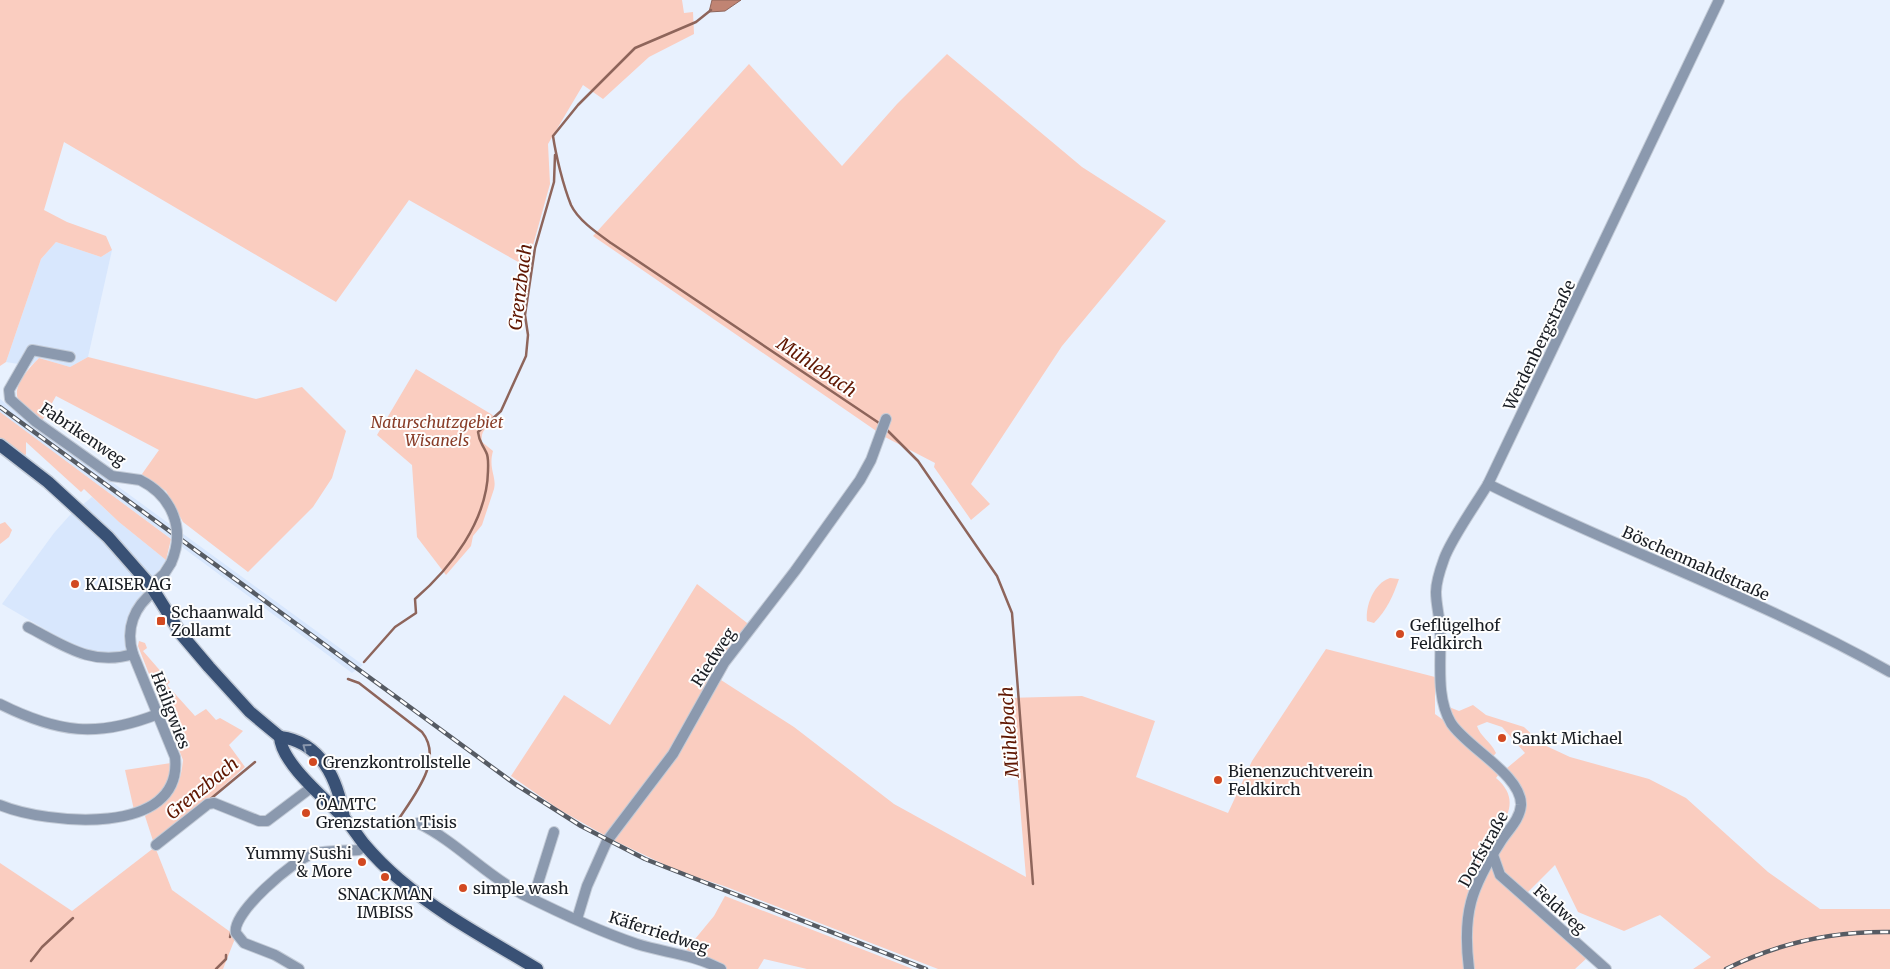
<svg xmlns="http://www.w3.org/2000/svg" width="1890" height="969" viewBox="0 0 1890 969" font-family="Merriweather,serif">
  <rect width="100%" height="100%" fill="#e8f1fe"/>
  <!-- built -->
  <g fill="#d8e7fd">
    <polygon points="56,242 101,257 112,250 88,357 70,367 39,358 31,366 6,362 41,259"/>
    <polygon points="0,399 20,415 363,665 352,673 0,412"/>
    <polygon points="92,497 119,522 166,560 133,607 126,627 127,650 120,653 82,651 2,604 54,533 70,515"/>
  </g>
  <!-- green -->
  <g fill="#facdc0" fill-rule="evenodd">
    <polygon points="0,0 682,0 684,13 693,12 694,34 649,57 603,99 583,85 548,144 550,184 527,267 409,200 336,302 64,142 44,210 67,222 106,236 112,250 101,257 56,242 41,259 6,362 0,366"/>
    <polygon points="947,54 1082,167 1166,221 1062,346 971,484 990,504 971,520 934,467 935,463 885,437 593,236 749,64 842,166 897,104"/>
    <path d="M88 357 256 399 302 387 346 431 332 478 313 507 248 572 183 522 166 491 143 475 142 474 159 450 56 396 42 421C35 415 21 407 18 399 12 386 31 366 39 358L70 367Z"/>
    <path d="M416 369 491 414 499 421C488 426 480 429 482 442L493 451C488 469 497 477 494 489L482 525 473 536 471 546 446 575 417 537 412 465 377 435Z"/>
    <polygon points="0,412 171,539 166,560 119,522 84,489 81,492 26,442 26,454 24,457 0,439"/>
    <polygon points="5,522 12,530 9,537 0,544 0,524"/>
    <path d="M1390 578 1399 579C1393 596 1387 610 1374 623L1367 621C1365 606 1374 583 1390 578Z"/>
    <path d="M697 584 751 626 721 680 794 727 894 804 1026 877 1011 698 1082 696 1155 721 1136 777 1228 813 1252 761 1326 649 1435 677V714L1446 722 1449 707 1459 711 1473 705 1486 715 1524 727 1542 744 1570 757 1649 779 1686 798 1768 872 1820 909H1890V969H1693L1711 957 1660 915 1624 931 1578 912 1555 865 1523 897 1588 957 1575 969H938L724 886 680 872 613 840 560 810 511 776 564 695 610 725ZM1487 722 1502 727 1525 753 1507 768 1516 788 1521 815 1504 831 1500 828C1512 810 1515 794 1496 778L1499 774 1491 759 1496 753C1491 742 1480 736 1477 726Z"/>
    <path d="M139 641 145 643 147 648 143 651 170 682 167 685 195 716 206 709 216 720 220 718 243 731 229 745 245 767 155 847 172 890 236 936 223 969H0V863L72 911 155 847 145 816C171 801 180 790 183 760L138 646Z"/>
    <path d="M171 763C169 792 158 798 134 810L125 770Z"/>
    <polygon points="725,896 913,969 807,969 764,959 758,969 724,969 686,950 714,916"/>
  </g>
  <!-- water -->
  <polygon fill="#c08473" stroke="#8e655b" points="712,0 741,0 725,11 709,12"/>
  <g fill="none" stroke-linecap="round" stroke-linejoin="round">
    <!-- stream -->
    <g stroke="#8e655b" stroke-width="2.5">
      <path d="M711 10 696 22 635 48 578 105 553 136C556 156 563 185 571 205 578 220 597 233 611 243L882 425"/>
      <polyline points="886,429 918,461 997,576 1012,613 1033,884"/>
      <path d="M364 662 395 627 416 613 415 599C451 568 487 521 488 471 488 466 489 457 486 452 482 443 479 442 478 432L501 411 526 356 528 335 525 315 535 248 554 182 555 155"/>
      <path d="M348 679 359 683 422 732C446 762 409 801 393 828"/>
      <polyline points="208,801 255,762"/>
      <polyline points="230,937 231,933"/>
      <polyline points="31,961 42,947 73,918"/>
      <polyline points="216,969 226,959 226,955"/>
    </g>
    <defs>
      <g id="minor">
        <polyline points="70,357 32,350 9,390 10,399 36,422 112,476 140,480"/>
        <path d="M1488 484C1620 550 1761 599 1890 672"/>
        <polyline points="151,586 164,574 171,563"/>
        <path d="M28 627C63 645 92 667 133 654"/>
        <path d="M0 704C58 733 97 738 158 714"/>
        <path d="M0 805C46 824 184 838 175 757L133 654C125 629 134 606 155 591"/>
        <path d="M418 823C457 842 484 874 522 894 558 912 598 931 637 944 666 953 692 954 721 969"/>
        <polyline points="156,845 208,804 214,803 259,821 267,821 312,787"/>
        <polyline points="1493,855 1500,875 1606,969"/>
        <polyline points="533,899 554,832"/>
        <polyline points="577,919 587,886 607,841 673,754 724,663 795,571 860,480 871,460 886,419"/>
        <path d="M299 969 275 955 244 943 236 933C231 913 294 860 312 854 327 850 344 851 359 850L365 845"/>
        <path d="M1469 969C1462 913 1471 888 1501 841 1509 829 1520 819 1521 805 1522 775 1466 747 1451 723 1435 696 1442 660 1440 630 1440 618 1436 605 1436 592 1436 581 1440 570 1444 559 1451 539 1476 504 1488 484L1719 0"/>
      </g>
      <g id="primary">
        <polyline points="0,445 48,482 108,537 151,586 181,634 209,667 250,712 280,737"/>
        <path d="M280 737C281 762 323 797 340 814 350 823 356 834 364 844 375 857 387 869 399 879 441 915 491 941 537 969"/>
        <path d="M280 737C322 742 338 781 344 818"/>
      </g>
    </defs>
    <!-- minor casing -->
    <use href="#minor" stroke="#c3cbd7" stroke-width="12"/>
    <!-- primary casing -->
    <use href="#primary" stroke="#c3cbd7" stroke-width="15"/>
    <!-- minor -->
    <use href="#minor" stroke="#8b99ae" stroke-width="10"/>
    <!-- primary -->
    <use href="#primary" stroke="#395175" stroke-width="12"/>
    <defs>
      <g id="rail">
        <polyline points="0,407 515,784 581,826 645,859 926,969"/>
        <path d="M1726 969C1778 943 1832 931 1890 932"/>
      </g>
    </defs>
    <!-- rail casing -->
    <use href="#rail" stroke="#565b63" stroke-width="4.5"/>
    <!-- rail -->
    <use href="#rail" stroke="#fefefe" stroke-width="2.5" stroke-dasharray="8" stroke-linecap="butt"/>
    <defs>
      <path id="minor-bridge" d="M140 480C172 496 186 529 171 563"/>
    </defs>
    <!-- minor-bridge casing -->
    <use href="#minor-bridge" stroke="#c3cbd7" stroke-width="12" stroke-linecap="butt"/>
    <!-- minor-bridge -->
    <use href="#minor-bridge" stroke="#8b99ae" stroke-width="10"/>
  </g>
  <!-- one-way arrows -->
  <defs><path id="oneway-chevron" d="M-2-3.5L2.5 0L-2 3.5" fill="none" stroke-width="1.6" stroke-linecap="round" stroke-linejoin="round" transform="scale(1.25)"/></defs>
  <use stroke="#8896ac" href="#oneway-chevron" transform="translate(306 747) rotate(-144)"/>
  <!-- markers -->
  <g fill="#d24921" stroke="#fefefe" stroke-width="2">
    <circle cx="75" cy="584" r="5"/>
    <rect x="156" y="616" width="10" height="10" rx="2.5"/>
    <circle cx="1400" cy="634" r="5"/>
    <circle cx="1502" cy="738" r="5"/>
    <circle cx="313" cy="762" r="5"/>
    <circle cx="1218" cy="780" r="5"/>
    <circle cx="306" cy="813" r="5"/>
    <circle cx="362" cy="862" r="5"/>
    <circle cx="385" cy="877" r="5"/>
    <circle cx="463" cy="888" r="5"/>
  </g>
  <g text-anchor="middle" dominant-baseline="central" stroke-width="4" stroke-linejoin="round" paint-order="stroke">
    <!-- street labels -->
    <g font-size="16" fill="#191d23" stroke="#fefefe">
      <text transform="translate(1539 345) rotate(-64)">Werdenbergstraße</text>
      <text transform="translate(83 434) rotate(34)">Fabrikenweg</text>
      <text transform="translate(1696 563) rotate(24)">Böschenmahdstraße</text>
      <text transform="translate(713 657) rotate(-57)">Riedweg</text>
      <text transform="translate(171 710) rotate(69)">Heiligwies</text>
      <text transform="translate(1483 849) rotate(-61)">Dorfstraße</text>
      <text transform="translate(1560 909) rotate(42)">Feldweg</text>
      <text transform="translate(659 932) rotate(18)">Käferriedweg</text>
    </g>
    <!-- park labels -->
    <g font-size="16" font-style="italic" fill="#893d28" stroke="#fefefe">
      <text x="437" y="422">Naturschutzgebiet<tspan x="437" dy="18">Wisanels</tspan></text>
    </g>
    <!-- poi labels -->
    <g font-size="16" fill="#191d23" stroke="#fefefe" text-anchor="start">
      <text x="85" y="584">KAISER AG</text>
      <text x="171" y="612">Schaanwald<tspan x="171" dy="18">Zollamt</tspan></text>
      <text x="1410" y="625">Geflügelhof<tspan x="1410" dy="18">Feldkirch</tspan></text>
      <text x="1512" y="738">Sankt Michael</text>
      <text x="323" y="762">Grenzkontrollstelle</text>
      <text x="1228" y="771">Bienenzuchtverein<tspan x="1228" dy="18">Feldkirch</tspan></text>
      <text x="316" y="804">ÖAMTC<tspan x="316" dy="18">Grenzstation Tisis</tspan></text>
      <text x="352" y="853" text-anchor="end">Yummy Sushi<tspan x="352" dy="18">&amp; More</tspan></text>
      <text x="473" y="888">simple wash</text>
      <text x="385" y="894" text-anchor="middle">SNACKMAN<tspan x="385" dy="18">IMBISS</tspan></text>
    </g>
    <!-- water labels -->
    <g font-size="18" font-style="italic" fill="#5f1601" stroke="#fefefe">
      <text transform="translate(520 287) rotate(-83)">Grenzbach</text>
      <text transform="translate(817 367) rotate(34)">Mühlebach</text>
      <text transform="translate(1009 732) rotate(-94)">Mühlebach</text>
      <text transform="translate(202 788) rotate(-39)">Grenzbach</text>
    </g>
  </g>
</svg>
